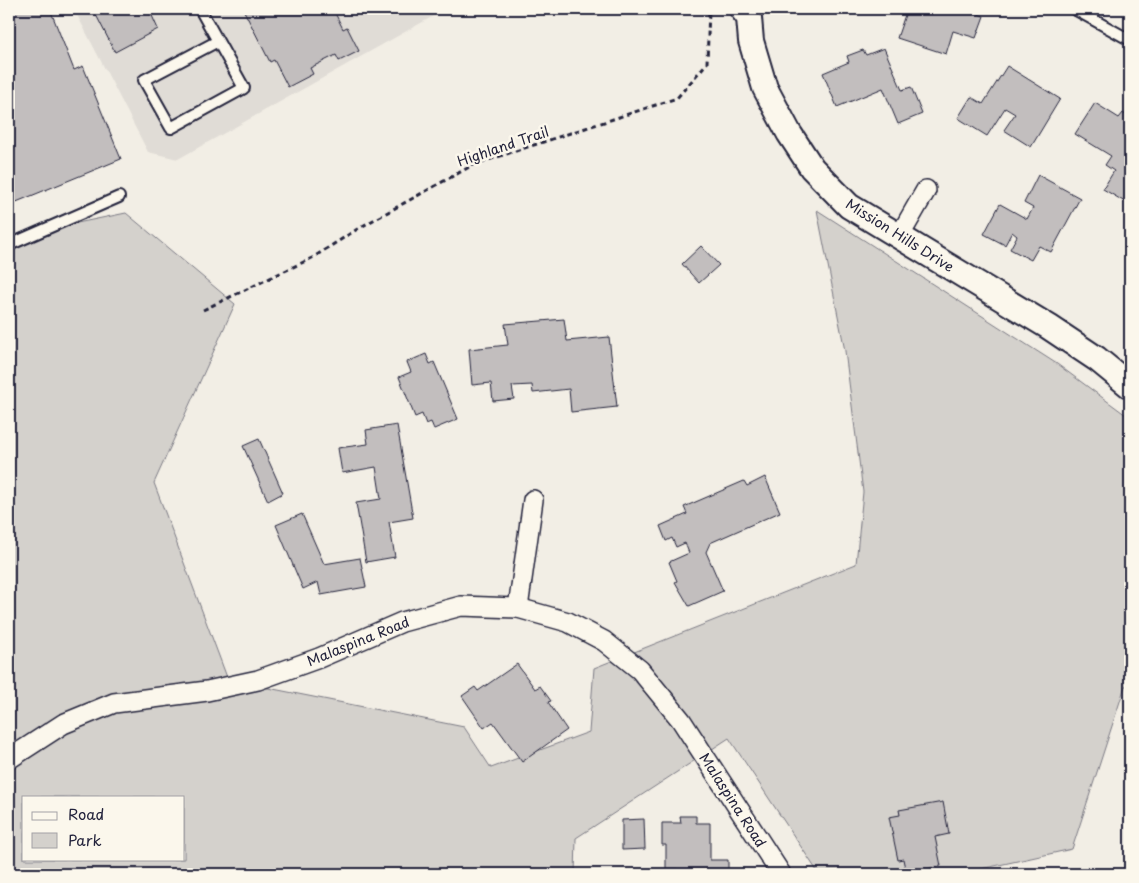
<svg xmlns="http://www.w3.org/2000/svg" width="1139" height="883" viewBox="0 0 1139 883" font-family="'Playpen Sans',sans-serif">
  <rect width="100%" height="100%" fill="#f2eee5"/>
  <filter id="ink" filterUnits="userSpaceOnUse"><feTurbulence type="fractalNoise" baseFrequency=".02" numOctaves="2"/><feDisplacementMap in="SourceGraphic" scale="10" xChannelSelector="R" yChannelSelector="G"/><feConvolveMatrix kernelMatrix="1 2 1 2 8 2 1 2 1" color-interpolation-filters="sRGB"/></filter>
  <g filter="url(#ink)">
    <!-- built -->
    <polygon fill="#e0dcd6" points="74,9 446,9 178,159 148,152"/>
    <!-- green -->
    <path fill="#d4d1cc" stroke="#7b7a84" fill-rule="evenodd" d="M817 210 1057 364 1130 418V685L1125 686 1072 849 958 874H819L729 738 576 838 575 874H9V237L126 213 235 304 154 483 228 680 464 727 491 768 589 732 594 668 856 564 863 492 845 351ZM24 797H184V859H24Z"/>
    <!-- building -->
    <g fill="#c2bebe" stroke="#22223b">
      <polygon points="9,9 50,9 74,70 83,66 121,159 9,205"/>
      <polygon points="93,9 149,9 158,29 115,52"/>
      <polygon points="243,9 333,9 343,29 347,27 359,51 339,61 336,55 310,68 313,74 288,87 274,60 270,62"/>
      <polygon points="907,9 963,9 984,16 976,38 953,31 946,54 897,38"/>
      <polygon points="884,48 902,90 911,87 922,114 898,124 883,88 837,107 823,73 849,62 847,56 863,50 866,55"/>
      <polygon points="1007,66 1060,99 1031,147 1004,130 1015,114 1005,108 987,136 958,118 971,97 983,104"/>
      <polygon points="1095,103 1119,118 1123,113 1130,118 1130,193 1125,202 1103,189 1114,171 1105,165 1111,156 1075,134"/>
      <polygon points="1038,175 1080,198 1051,252 1039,246 1031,260 1010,249 1017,236 1012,232 1005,245 984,234 1000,204 1027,219 1033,208 1024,203"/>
      <polygon points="701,246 719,265 699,283 682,264"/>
      <polygon points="564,319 567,341 609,337 617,407 571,412 569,389 533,393 532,385 512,386 514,399 493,401 491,383 472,385 469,349 508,345 505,324"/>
      <polygon points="426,354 430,364 434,362 458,419 434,429 431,422 426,424 422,414 415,417 399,377 411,372 407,362"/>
      <polygon points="397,425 413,518 389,522 395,557 366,562 356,503 381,499 376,467 342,473 338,448 368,444 366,430"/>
      <polygon points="259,439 283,493 268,501 243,446"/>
      <polygon points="765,477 780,512 710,543 706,552 723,591 689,606 675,582 677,581 669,562 689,553 685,543 676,547 672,538 666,541 660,526 687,514 684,507 744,481 747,486"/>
      <polygon points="302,514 324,564 360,558 366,587 321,595 318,582 303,589 276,525"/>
      <polygon points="517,664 535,689 540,686 551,701 548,702 567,730 522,762 493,722 484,728 462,696 475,687 478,691"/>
      <polygon points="943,802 949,834 935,837 941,866 906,873 903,859 898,860 889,817 900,815 899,810"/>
      <polygon points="680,816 696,816 696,823 710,823 710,860 728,860 728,874 677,874 677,869 666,869 666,845 662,845 662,823 681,823"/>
      <polygon points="644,819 645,849 622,850 622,820"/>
    </g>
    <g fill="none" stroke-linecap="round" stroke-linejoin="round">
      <defs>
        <g id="service">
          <polyline points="200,9 244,88 171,128 144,80 218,41"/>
          <polyline points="1074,9 1130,40"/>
          <polyline points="9,245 119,197"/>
        </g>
        <g id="minor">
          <polyline points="899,237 926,190"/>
          <polyline points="518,608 533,500"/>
          <polyline points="9,759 63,724 114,703 207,691 258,680 319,658 402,622 461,606 518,608 568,622 604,641 640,670 681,720 781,874"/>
        </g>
        <polyline id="tertiary" points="742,9 749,18 751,41 765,88 789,133 812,168 849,206 1049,327 1097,359 1130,386"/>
      </defs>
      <!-- service casing -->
      <use href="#service" stroke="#22223b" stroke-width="14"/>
      <!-- minor casing -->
      <use href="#minor" stroke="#22223b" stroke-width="22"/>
      <!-- tertiary casing -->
      <use href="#tertiary" stroke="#22223b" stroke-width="28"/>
      <!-- path -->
      <polyline stroke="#22223b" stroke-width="3" stroke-dasharray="5 4" stroke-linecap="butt" points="203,310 312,258 359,228 473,165 677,98 707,63 709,9"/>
      <!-- service -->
      <use href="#service" stroke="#fbf7ec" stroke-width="10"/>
      <!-- minor -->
      <use href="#minor" stroke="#fbf7ec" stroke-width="19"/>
      <!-- tertiary -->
      <use href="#tertiary" stroke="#fbf7ec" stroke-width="24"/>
    </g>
  </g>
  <g text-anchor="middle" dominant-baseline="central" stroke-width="5" stroke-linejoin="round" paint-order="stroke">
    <!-- street labels -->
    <g font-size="14" fill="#22223b" stroke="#fbf7ec">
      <text transform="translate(503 146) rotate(-19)">Highland Trail</text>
      <text transform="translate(900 235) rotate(32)">Mission Hills Drive</text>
      <text transform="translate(358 641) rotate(-22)">Malaspina Road</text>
      <text transform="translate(733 800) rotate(57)">Malaspina Road</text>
    </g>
  </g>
  <!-- margin -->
  <rect width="1139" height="883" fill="none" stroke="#fbf7ec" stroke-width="30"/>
  <rect x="15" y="15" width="1109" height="853" fill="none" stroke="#22223b" stroke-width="2" filter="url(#ink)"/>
  <!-- legend -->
  <rect x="22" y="796" width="162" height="65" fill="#fbf7ec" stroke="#a4a2a5"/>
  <rect x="32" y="812" width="25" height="8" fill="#fbf7ec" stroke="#a4a2a5"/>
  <text x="68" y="820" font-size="15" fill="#22223b">Road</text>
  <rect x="32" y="833" width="25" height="15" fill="#d4d1cc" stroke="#a4a2a5"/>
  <text x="68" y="846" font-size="15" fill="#22223b">Park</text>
</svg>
